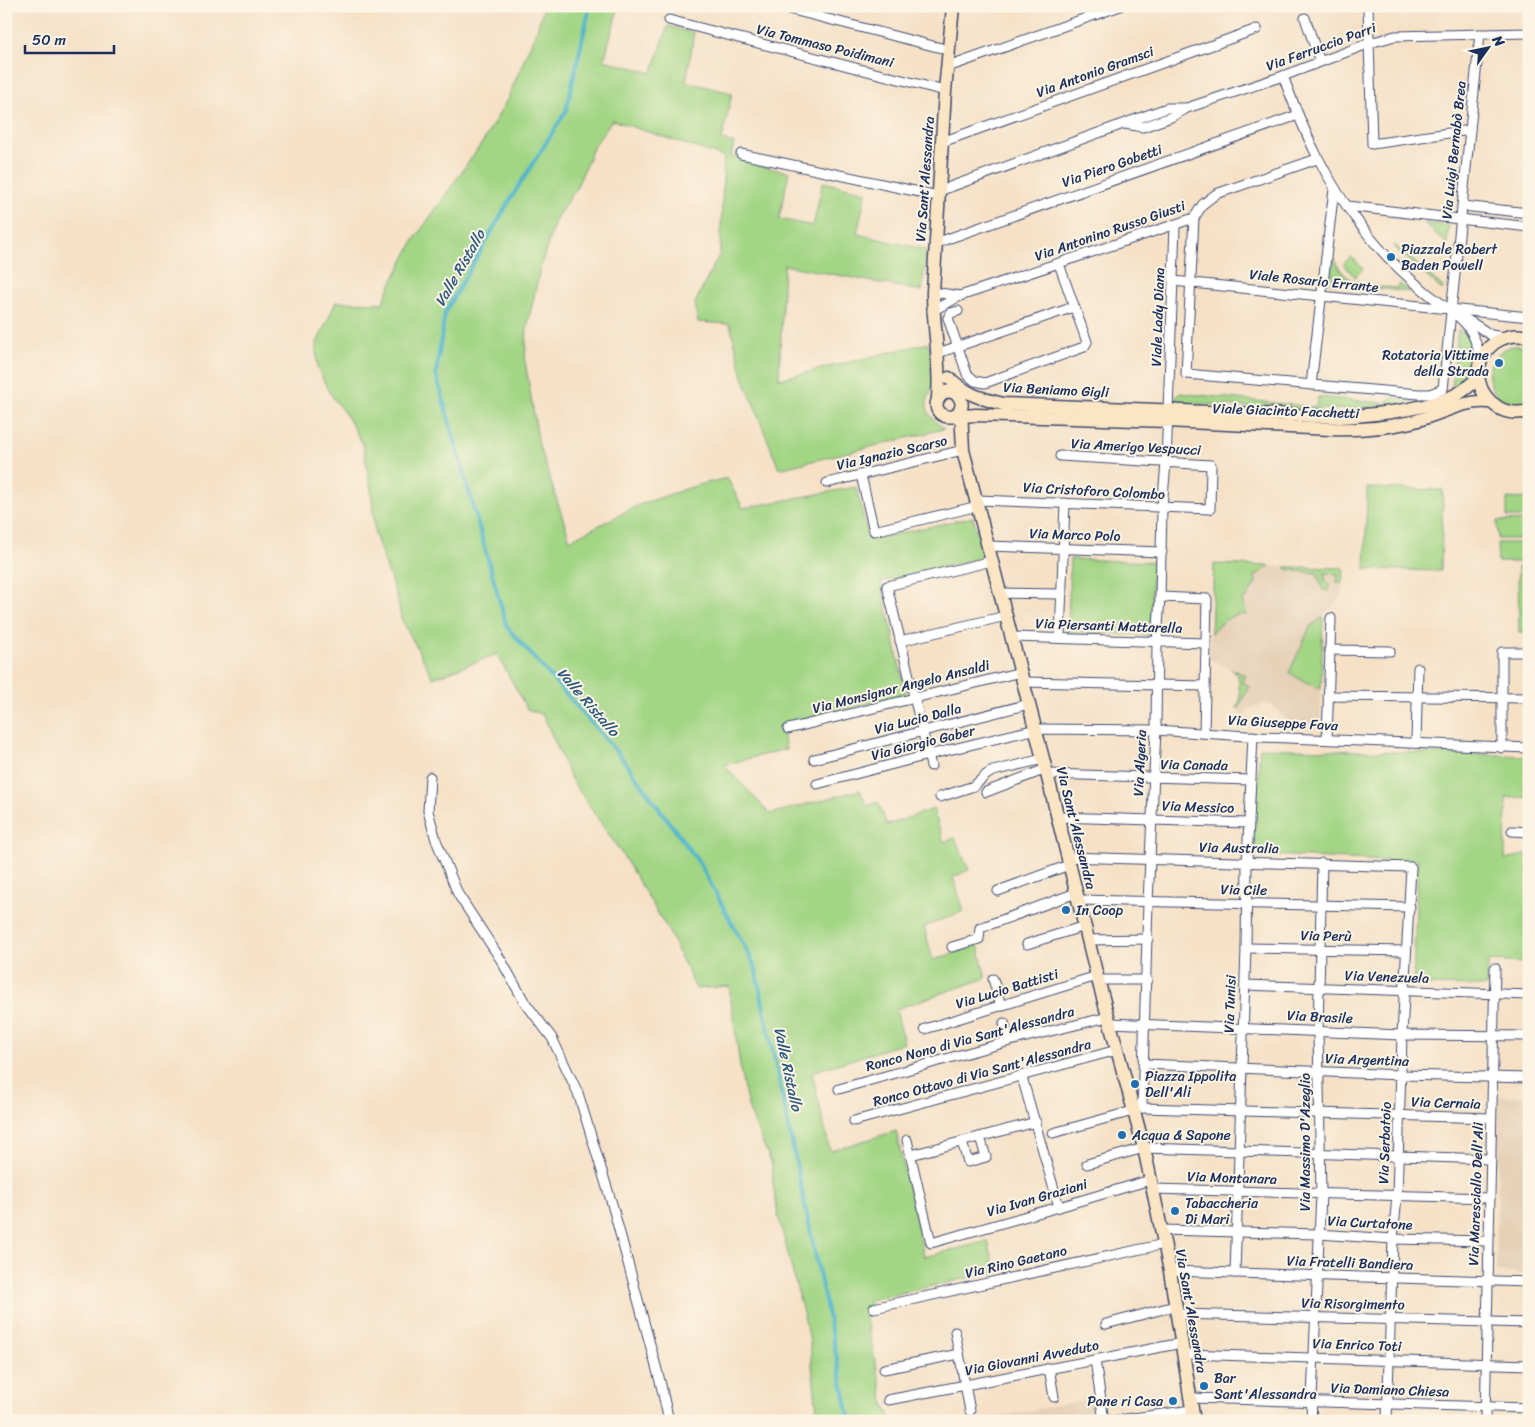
<svg xmlns="http://www.w3.org/2000/svg" width="1535" height="1427" viewBox="0 0 1535 1427" font-family="Sriracha,sans-serif">
  <rect width="100%" height="100%" fill="#fcf5e5"/>
  <filter id="ink" filterUnits="userSpaceOnUse"><feTurbulence type="fractalNoise" baseFrequency=".02" numOctaves="2"/><feDisplacementMap in="SourceGraphic" scale="10" xChannelSelector="R" yChannelSelector="G"/><feConvolveMatrix kernelMatrix="1 2 1 2 8 2 1 2 1" color-interpolation-filters="sRGB"/></filter>
  <filter id="wash" filterUnits="userSpaceOnUse"><feTurbulence type="fractalNoise" baseFrequency=".0096" numOctaves="4" result="noise"/><feDisplacementMap in="SourceGraphic" scale="20" xChannelSelector="R" yChannelSelector="G"/><feGaussianBlur stdDeviation="1.12" result="paint"/><feColorMatrix in="noise" values="0 0 0 0 0 0 0 0 0 0 0 0 0 0 0 0 0 1.4 0 .05"/><feComposite in="paint" operator="in"/></filter>
  <g filter="url(#wash)">
    <rect width="100%" height="100%" fill="#f6e1c7"/>
    <!-- built -->
    <g fill="#e6d0b7">
      <polygon points="1214,564 1344,568 1342,596 1323,617 1320,728 1302,728 1301,724 1290,724 1276,709 1270,705 1263,704 1249,709 1242,718 1238,709 1249,686 1242,683 1244,675 1209,659"/>
      <polygon points="1499,1096 1529,1097 1529,1274 1496,1272"/>
      <polygon points="1092,1398 1096,1421 976,1421 999,1417"/>
    </g>
    <!-- green -->
    <g fill="#a2d584" stroke="#5e8271">
      <path d="M544 6H619L604 60 652 73 668 26 694 33 686 82 732 93 722 140 734 143 731 156 759 162V166L789 172 779 219 813 226 823 182 866 192 857 234 927 250 922 291 784 265 779 379 928 343C931 354 935 366 935 378 934 383 932 388 930 393 922 410 931 418 944 429L779 469 743 377 730 324 698 322 695 303 720 253 724 157 612 120 594 146 576 189 556 218 541 265 527 328 525 361 539 445 570 540 641 504 698 485 727 478 743 508 856 487 869 540 973 517 984 557 881 582 906 694 781 725 786 749 724 765 770 814 860 790 867 806 878 802 887 825 933 809 944 842 955 838 969 870 953 877 964 911 924 927 933 960 978 945 986 978 896 1009 904 1043 812 1072 830 1151 896 1131 924 1257 988 1241 995 1272 870 1300V1313L865 1315 885 1405 892 1421H818L809 1336 778 1215 773 1183 772 1165 749 1110 742 1080 729 986 696 989 668 930 622 854 571 779 543 715 527 709 497 654 433 678 401 618 398 601 375 534 371 489 363 445 348 418 329 392 317 367 316 345 336 302 383 303 390 286 414 240 484 140 508 98 537 29Z"/>
      <polygon points="1424,223 1449,226 1447,244"/>
      <polygon points="1395,245 1443,287 1442,290 1393,246"/>
      <path d="M1334 256C1344 288 1369 285 1397 288L1400 284 1410 292 1331 283Z"/>
      <polygon points="1351,256 1363,269 1355,277 1343,264"/>
      <polygon points="1458,329 1469,338 1473,348 1468,375 1461,382 1452,388"/>
      <path d="M1512 346H1520L1529 348V401C1489 414 1471 360 1512 346Z"/>
      <path d="M1180 393 1313 407 1317 404 1318 397 1385 403 1392 397 1416 400C1340 417 1257 406 1179 403L1176 400V397Z"/>
      <polygon points="1367,488 1443,490 1441,571 1365,569"/>
      <polygon points="1529,498 1529,517 1507,517 1507,499"/>
      <polygon points="1529,520 1529,539 1498,539 1497,521"/>
      <polygon points="1497,543 1529,543 1529,562 1498,562"/>
      <polygon points="1070,559 1153,562 1150,635 1068,632"/>
      <path d="M1214 564 1270 566 1255 576 1256 582 1247 598 1242 600 1247 615C1231 613 1220 623 1211 634Z"/>
      <polygon points="1285,567 1344,568 1343,583 1337,583 1338,574 1325,573 1325,582 1330,583 1329,591 1323,590 1317,573 1289,570"/>
      <polygon points="1518,567 1529,567 1529,633 1519,633"/>
      <polygon points="1323,617 1321,688 1317,688 1289,673 1310,627"/>
      <polygon points="1231,669 1245,675 1242,682 1249,686 1238,709 1237,706 1240,700 1239,683 1238,676"/>
      <polygon points="1260,748 1528,756 1529,797 1506,798 1505,859 1529,854 1529,963 1488,961 1487,986 1413,985 1418,858 1407,862 1253,854"/>
    </g>
    <g fill="none" stroke-linecap="round" stroke-linejoin="round">
      <!-- stream -->
      <polyline stroke="#4cb4ca" stroke-width="4" points="590,6 566,111 510,200 445,312 436,374 507,627 622,758 700,864 755,966 850,1421"/>
    </g>
  </g>
  <g filter="url(#ink)">
    <g fill="none" stroke-linecap="round" stroke-linejoin="round">
      <defs>
        <g id="street">
          <polyline points="777,6 949,50"/>
          <polyline points="1368,6 1372,144 1470,130"/>
          <polyline points="1305,18 1320,62"/>
          <polyline points="669,20 945,91"/>
          <polyline points="948,67 1120,6"/>
          <path d="M1283 76C1304 132 1325 180 1362 227 1380 251 1402 273 1426 292 1454 315 1474 319 1480 360"/>
          <polyline points="1125,124 1143,127 1171,117 1187,108 1283,76 1370,43 1395,36 1529,33"/>
          <polyline points="942,142 1257,29"/>
          <polyline points="741,154 938,196"/>
          <polyline points="939,191 1167,108 1186,108"/>
          <polyline points="1347,206 1529,227"/>
          <polyline points="1462,206 1529,213"/>
          <polyline points="1194,218 1186,374 1419,394 1430,394 1443,389 1480,34"/>
          <polyline points="936,243 1298,115"/>
          <polyline points="1173,281 1529,317"/>
          <polyline points="933,292 960,296"/>
          <polyline points="932,311 960,296 1194,218 1203,204 1216,194 1317,159"/>
          <polyline points="958,311 951,313 948,318 967,374 975,381 985,383 1084,347 1087,342 1059,264"/>
          <polyline points="1463,317 1491,335 1504,337"/>
          <polyline points="938,353 1074,307"/>
          <polyline points="1311,385 1334,189"/>
          <polyline points="861,475 874,531 978,506"/>
          <polyline points="827,483 963,450"/>
          <polyline points="977,500 1210,509 1211,465 1060,456"/>
          <polyline points="988,546 1162,552"/>
          <polyline points="1000,593 1062,594"/>
          <polyline points="1160,597 1207,599 1204,733"/>
          <polyline points="1012,637 1205,643"/>
          <polyline points="1060,638 1065,503"/>
          <polyline points="900,641 1006,616"/>
          <polyline points="1329,650 1390,651"/>
          <polyline points="1023,682 1205,686"/>
          <polyline points="1328,696 1529,698"/>
          <polyline points="788,729 1021,672"/>
          <polyline points="1327,739 1331,618"/>
          <polyline points="1416,742 1418,668"/>
          <polyline points="1502,748 1502,652 1529,652"/>
          <polyline points="814,759 1029,704"/>
          <polyline points="931,766 887,586 992,561"/>
          <polyline points="1047,774 1250,780"/>
          <polyline points="430,777 428,811 436,840 458,894 501,960 524,1001 552,1038 578,1093 612,1204 660,1381 669,1421"/>
          <polyline points="817,784 928,755 1036,729 1156,730 1262,737 1529,748"/>
          <polyline points="986,792 1046,769"/>
          <polyline points="940,797 974,786 986,775 993,771 1043,759"/>
          <polyline points="1057,817 1248,823"/>
          <polyline points="1512,831 1529,832"/>
          <polyline points="1067,857 1411,867 1402,1035 1397,1196 1393,1239 1387,1421"/>
          <polyline points="998,891 1069,865"/>
          <polyline points="1078,900 1410,907"/>
          <polyline points="1088,940 1148,939"/>
          <polyline points="1027,944 1085,926"/>
          <polyline points="952,947 979,939 980,928 1076,893"/>
          <polyline points="1246,948 1406,951"/>
          <polyline points="993,979 1001,1006"/>
          <polyline points="1099,980 1147,980"/>
          <polyline points="1245,985 1529,995"/>
          <polyline points="1004,1023 1010,1041"/>
          <polyline points="1110,1023 1402,1035 1529,1036"/>
          <polyline points="925,1029 1097,976"/>
          <polyline points="1144,1064 1401,1075 1529,1078"/>
          <polyline points="1022,1077 1059,1207"/>
          <polyline points="839,1089 1010,1041 1108,1017"/>
          <polyline points="1138,1106 1142,1108 1491,1118"/>
          <polyline points="1142,1108 1148,902 1156,730 1157,642 1160,597 1162,508 1166,463 1175,226"/>
          <polyline points="854,1121 1117,1050"/>
          <polyline points="1053,1133 1133,1111"/>
          <polyline points="907,1140 931,1243 1059,1207 1150,1180"/>
          <polyline points="962,1142 968,1162 986,1157 980,1137"/>
          <polyline points="911,1155 1036,1122"/>
          <polyline points="1087,1164 1144,1148 1491,1159"/>
          <polyline points="1152,1189 1490,1198"/>
          <polyline points="1161,1230 1318,1234 1393,1239 1488,1241"/>
          <polyline points="1170,1271 1529,1282"/>
          <polyline points="1235,1273 1246,948 1247,863 1253,736"/>
          <polyline points="874,1308 1164,1244"/>
          <polyline points="1176,1314 1529,1323"/>
          <polyline points="1106,1324 1175,1306"/>
          <polyline points="955,1332 970,1411"/>
          <polyline points="1184,1354 1529,1365"/>
          <polyline points="1095,1360 1104,1421"/>
          <polyline points="1049,1368 1054,1397"/>
          <polyline points="884,1369 959,1354"/>
          <polyline points="1191,1398 1529,1408"/>
          <polyline points="888,1400 1182,1343"/>
          <polyline points="1112,1421 1192,1410"/>
          <polyline points="1311,1421 1321,1194 1318,1031 1322,863"/>
          <polyline points="1485,1421 1495,968"/>
        </g>
        <g id="secondary">
          <path d="M1529 337C1485 326 1459 380 1496 406 1505 413 1518 414 1529 411"/>
          <path d="M949 378C968 395 979 398 1003 404L1339 417C1372 415 1447 409 1471 384 1474 382 1476 378 1478 375"/>
          <path d="M938 397C941 362 933 327 933 292L945 91 953 6"/>
          <polyline points="961,409 963,450 1047,774 1097,976 1144,1148 1170,1271 1194,1421"/>
          <path d="M957 414C963 408 963 402 958 395L950 391C937 393 930 410 945 416 951 418 969 415 976 415L1167 421 1330 429C1357 430 1385 428 1411 422 1438 416 1463 399 1489 402"/>
        </g>
      </defs>
      <!-- street casing -->
      <use href="#street" stroke="#3c4a6e" stroke-width="11"/>
      <!-- secondary casing -->
      <use href="#secondary" stroke="#3c4a6e" stroke-width="15"/>
      <!-- street -->
      <use href="#street" stroke="#fff" stroke-width="9"/>
      <!-- secondary -->
      <use href="#secondary" stroke="#fce5c4" stroke-width="12"/>
    </g>
  </g>
  <!-- markers -->
  <g fill="#1f6fb2" stroke="#fcf5e5" stroke-width="2">
    <circle cx="1391" cy="257" r="5"/>
    <circle cx="1499" cy="363" r="5"/>
    <circle cx="1066" cy="910" r="5"/>
    <circle cx="1135" cy="1084" r="5"/>
    <circle cx="1122" cy="1135" r="5"/>
    <circle cx="1175" cy="1211" r="5"/>
    <circle cx="1204" cy="1386" r="5"/>
    <circle cx="1173" cy="1401" r="5"/>
  </g>
  <g text-anchor="middle" dominant-baseline="central" stroke-width="4" stroke-linejoin="round" paint-order="stroke">
    <!-- street labels -->
    <g font-size="14" fill="#1b2f5e" stroke="#fcf5e5">
      <text transform="translate(825 46) rotate(14)">Via Tommaso Poidimani</text>
      <text transform="translate(1321 47) rotate(-20)">Via Ferruccio Parri</text>
      <text transform="translate(1095 72) rotate(-20)">Via Antonio Gramsci</text>
      <text transform="translate(1454 150) rotate(-84)">Via Luigi Bernabò Brea</text>
      <text transform="translate(1112 166) rotate(-19)">Via Piero Gobetti</text>
      <text transform="translate(925 179) rotate(-86)">Via Sant'Alessandra</text>
      <text transform="translate(1110 231) rotate(-19)">Via Antonino Russo Giusti</text>
      <text transform="translate(1314 281) rotate(6)">Viale Rosario Errante</text>
      <text transform="translate(1158 317) rotate(-88)">Viale Lady Diana</text>
      <text transform="translate(1056 390) rotate(3)">Via Beniamo Gigli</text>
      <text transform="translate(1286 411) rotate(2)">Viale Giacinto Facchetti</text>
      <text transform="translate(1136 447) rotate(3)">Via Amerigo Vespucci</text>
      <text transform="translate(892 453) rotate(-13)">Via Ignazio Scarso</text>
      <text transform="translate(1094 491) rotate(3)">Via Cristoforo Colombo</text>
      <text transform="translate(1075 535) rotate(2)">Via Marco Polo</text>
      <text transform="translate(1109 626) rotate(2)">Via Piersanti Mattarella</text>
      <text transform="translate(901 687) rotate(-14)">Via Monsignor Angelo Ansaldi</text>
      <text transform="translate(918 719) rotate(-14)">Via Lucio Dalla</text>
      <text transform="translate(1283 723) rotate(3)">Via Giuseppe Fava</text>
      <text transform="translate(923 743) rotate(-14)">Via Giorgio Gaber</text>
      <text transform="translate(1140 763) rotate(-87)">Via Algeria</text>
      <text transform="translate(1194 765) rotate(1)">Via Canada</text>
      <text transform="translate(1198 807) rotate(2)">Via Messico</text>
      <text transform="translate(1076 828) rotate(76)">Via Sant'Alessandra</text>
      <text transform="translate(1239 848) rotate(1)">Via Australia</text>
      <text transform="translate(1244 890) rotate(1)">Via Cile</text>
      <text transform="translate(1326 936) rotate(1)">Via Perù</text>
      <text transform="translate(1387 977) rotate(2)">Via Venezuela</text>
      <text transform="translate(1007 989) rotate(-17)">Via Lucio Battisti</text>
      <text transform="translate(1230 1004) rotate(-88)">Via Tunisi</text>
      <text transform="translate(1320 1017) rotate(3)">Via Brasile</text>
      <text transform="translate(970 1039) rotate(-15)">Ronco Nono di Via Sant'Alessandra</text>
      <text transform="translate(1367 1060) rotate(2)">Via Argentina</text>
      <text transform="translate(982 1073) rotate(-15)">Ronco Ottavo di Via Sant'Alessandra</text>
      <text transform="translate(1446 1103) rotate(2)">Via Cernaia</text>
      <text transform="translate(1305 1142) rotate(-90)">Via Massimo D'Azeglio</text>
      <text transform="translate(1385 1143) rotate(-88)">Via Serbatoio</text>
      <text transform="translate(1232 1178) rotate(2)">Via Montanara</text>
      <text transform="translate(1476 1194) rotate(-88)">Via Maresciallo Dell'Ali</text>
      <text transform="translate(1037 1198) rotate(-16)">Via Ivan Graziani</text>
      <text transform="translate(1370 1223) rotate(3)">Via Curtatone</text>
      <text transform="translate(1016 1262) rotate(-13)">Via Rino Gaetano</text>
      <text transform="translate(1350 1263) rotate(2)">Via Fratelli Bandiera</text>
      <text transform="translate(1353 1304) rotate(1)">Via Risorgimento</text>
      <text transform="translate(1191 1311) rotate(80)">Via Sant'Alessandra</text>
      <text transform="translate(1357 1345) rotate(2)">Via Enrico Toti</text>
      <text transform="translate(1032 1358) rotate(-11)">Via Giovanni Avveduto</text>
      <text transform="translate(1390 1390) rotate(2)">Via Damiano Chiesa</text>
    </g>
    <!-- poi labels -->
    <g font-size="14" fill="#1b2f5e" stroke="#fcf5e5" text-anchor="start">
      <text x="1401" y="249">Piazzale Robert<tspan x="1401" dy="16">Baden Powell</tspan></text>
      <text x="1489" y="355" text-anchor="end">Rotatoria Vittime<tspan x="1489" dy="16">della Strada</tspan></text>
      <text x="1076" y="910">In Coop</text>
      <text x="1145" y="1076">Piazza Ippolita<tspan x="1145" dy="16">Dell'Ali</tspan></text>
      <text x="1132" y="1135">Acqua &amp; Sapone</text>
      <text x="1185" y="1203">Tabaccheria<tspan x="1185" dy="16">Di Mari</tspan></text>
      <text x="1214" y="1378">Bar<tspan x="1214" dy="16">Sant'Alessandra</tspan></text>
      <text x="1163" y="1401" text-anchor="end">Pane ri Casa</text>
    </g>
    <!-- water labels -->
    <g font-size="15" font-style="italic" fill="#2a577e" stroke="#fcf5e5">
      <text transform="translate(460 268) rotate(-60)">Valle Ristallo</text>
      <text transform="translate(588 702) rotate(49)">Valle Ristallo</text>
      <text transform="translate(788 1069) rotate(78)">Valle Ristallo</text>
    </g>
  </g>
  <!-- margin -->
  <rect width="1535" height="1427" fill="none" stroke="#fcf5e5" stroke-width="25"/>
  <!-- north arrow -->
  <g transform="translate(1488 48) rotate(57)" stroke="#fcf5e5" stroke-width="4" paint-order="stroke">
  <path d="M0-4L9 19L0 12L-9 19Z" fill="#1b2f5e"/>
  <text y="-8" font-size="14" font-weight="bold" text-anchor="middle" fill="#1b2f5e">N</text>
  </g>
  <!-- scale -->
  <path d="M25 45v8h89v-8" fill="none" stroke="#1b2f5e" stroke-width="2.5"/>
  <text x="32" y="45" font-size="15" fill="#1b2f5e" stroke="#fcf5e5" stroke-width="4" paint-order="stroke">50 m</text>
</svg>
